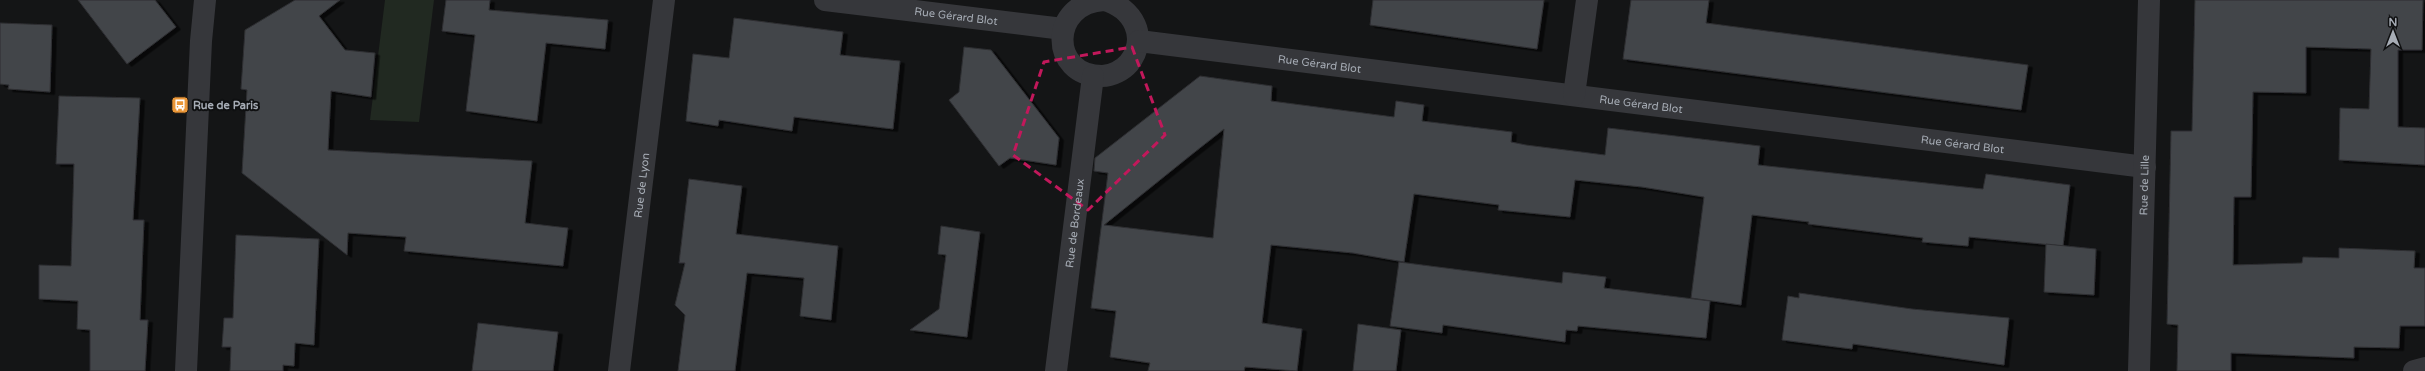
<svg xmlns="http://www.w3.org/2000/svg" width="2425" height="371" viewBox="0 0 2425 371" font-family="'Varela Round',sans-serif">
  <defs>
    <filter id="shadow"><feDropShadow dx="4.5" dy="2.5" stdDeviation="0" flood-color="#0009"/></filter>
  </defs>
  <rect width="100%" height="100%" fill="#141516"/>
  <!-- green -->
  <polygon fill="#212921" points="385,0 434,0 419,122 370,120"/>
  <!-- building -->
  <g fill="#434549" stroke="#2e2f32" fill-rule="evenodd" filter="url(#shadow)">
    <polygon points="78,0 155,0 176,27 127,64"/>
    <polygon points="295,0 340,0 319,16 345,50 375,53 371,97 331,91 328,150 532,161 525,223 568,228 563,266 404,251 406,237 348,233 347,255 242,173 247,90 241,89 245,30"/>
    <polygon points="446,0 490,0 489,10 608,20 605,49 546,43 537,121 466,111 475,35 442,31"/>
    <polygon points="1373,0 1544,0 1537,49 1370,25"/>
    <polygon points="1631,0 1709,0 1706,23 2028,65 2021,110 1623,59"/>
    <polygon points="2195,0 2423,0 2422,50 2398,50 2398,127 2425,128 2425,165 2339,160 2340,108 2369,109 2371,49 2306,47 2306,93 2253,92 2251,197 2234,197 2233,265 2302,263 2303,257 2339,258 2339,248 2415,251 2414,268 2425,268 2425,326 2400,326 2399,348 2354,347 2354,358 2231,353 2231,371 2177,371 2178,325 2167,324 2171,131 2192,131"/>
    <polygon points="734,18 843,32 840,55 900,61 893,129 794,117 792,131 719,120 718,126 686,121 693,54 729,58"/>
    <polygon points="0,23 52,25 50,92 8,89 9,85 0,84"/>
    <polygon points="964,47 991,50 1059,138 1056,165 1010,158 999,166 949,100 959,92"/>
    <path d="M1200 76 1272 86 1271 101 1394 117 1396 101 1424 105 1422 121 1512 132 1511 142 1526 145 1605 155 1608 128 1760 146 1758 165 1983 189 1986 174 2070 185 2063 246 1969 237 1968 246 1922 242 1923 238 1808 224 1809 222 1752 215 1741 305 1691 298 1704 197 1642 187 1575 180 1570 217 1498 210 1499 205 1414 194 1404 262 1353 253 1271 245 1262 323 1302 329 1297 371 1245 367 1244 371H1148L1150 363 1110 357 1116 311 1091 308 1108 173 1094 171 1095 158ZM1224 129 1213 238 1104 225 1191 155Z"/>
    <polygon points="59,96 140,98 133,220 144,220 140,320 148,320 145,371 90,371 90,330 77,329 78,301 39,299 39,265 71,266 74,164 56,164"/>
    <polygon points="689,179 742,186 736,234 838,246 831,320 800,316 804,278 747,273 735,371 678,371 685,315 675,305 685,263 679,263"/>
    <polygon points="941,226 980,232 967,337 910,330 939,309 946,255 938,254"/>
    <polygon points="236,235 319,239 314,345 295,343 294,366 283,365 283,371 230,371 231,347 222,347 224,318 233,318"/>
    <polygon points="2046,244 2096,249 2094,295 2044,292"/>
    <polygon points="1399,262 1562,283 1563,272 1606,277 1604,288 1710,301 1706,338 1578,326 1577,331 1566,330 1565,342 1443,325 1442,333 1390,326"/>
    <polygon points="1799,293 1912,309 2009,318 2004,365 1853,344 1852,349 1782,340 1788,296 1799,298"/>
    <polygon points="478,323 558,332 553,371 472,371"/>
    <polygon points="1358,324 1401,330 1396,371 1353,371"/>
  </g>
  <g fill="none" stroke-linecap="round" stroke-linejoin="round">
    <!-- minor -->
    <g stroke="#36373b" stroke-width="22">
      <path id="s1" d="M825 0 1063 29"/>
      <path d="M1104 0C1049 3 1049 76 1102 76 1112 76 1123 70 1129 63 1149 37 1133 8 1104 0"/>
      <path id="s2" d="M1139 41 2145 167"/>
      <polyline points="1574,95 1587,0"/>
      <polyline points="186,371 201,41 205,0"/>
      <path id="s3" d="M619 371 664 0"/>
      <path id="s4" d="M1056 371 1093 76"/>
      <path id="s5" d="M2139 371 2149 0"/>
      <polyline points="2414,371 2425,368"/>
    </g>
  </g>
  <!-- marked area -->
  <path fill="none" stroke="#c2185b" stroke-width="3" stroke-dasharray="8 5" stroke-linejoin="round" d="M1132 47 1165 135 1088 210 1013 155 1044 62Z"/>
  <!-- icons -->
  <defs>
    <symbol id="bus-square" viewBox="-11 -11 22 22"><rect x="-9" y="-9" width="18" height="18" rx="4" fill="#eb9738" stroke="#0f1011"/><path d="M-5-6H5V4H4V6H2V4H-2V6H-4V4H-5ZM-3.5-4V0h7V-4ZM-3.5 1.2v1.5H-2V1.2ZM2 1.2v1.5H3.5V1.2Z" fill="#fff"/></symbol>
  </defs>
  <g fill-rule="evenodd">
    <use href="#bus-square" x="170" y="95" width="20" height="20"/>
  </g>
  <g text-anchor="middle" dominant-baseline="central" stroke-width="4" stroke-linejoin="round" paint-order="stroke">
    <!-- street labels -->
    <g font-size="11" fill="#a7adb6" stroke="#0f1011">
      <text stroke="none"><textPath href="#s1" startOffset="132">Rue Gérard Blot</textPath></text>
      <text stroke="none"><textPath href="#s2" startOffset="182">Rue Gérard Blot</textPath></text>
      <text stroke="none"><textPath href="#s2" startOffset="506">Rue Gérard Blot</textPath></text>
      <text stroke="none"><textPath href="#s2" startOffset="830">Rue Gérard Blot</textPath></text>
      <text stroke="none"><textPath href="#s3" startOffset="187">Rue de Lyon</textPath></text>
      <text stroke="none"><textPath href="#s5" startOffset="186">Rue de Lille</textPath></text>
      <text stroke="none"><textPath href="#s4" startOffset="149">Rue de Bordeaux</textPath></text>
    </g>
    <!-- poi labels -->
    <g font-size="11" font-weight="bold" fill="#a7adb6" stroke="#0f1011" text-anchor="start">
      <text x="193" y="105">Rue de Paris</text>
    </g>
  </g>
  <!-- north arrow -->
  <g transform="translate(2393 32)" stroke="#0f1011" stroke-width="3" paint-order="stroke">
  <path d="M0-3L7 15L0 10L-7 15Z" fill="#a7adb6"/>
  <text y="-6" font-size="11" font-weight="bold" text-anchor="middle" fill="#a7adb6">N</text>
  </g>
</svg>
